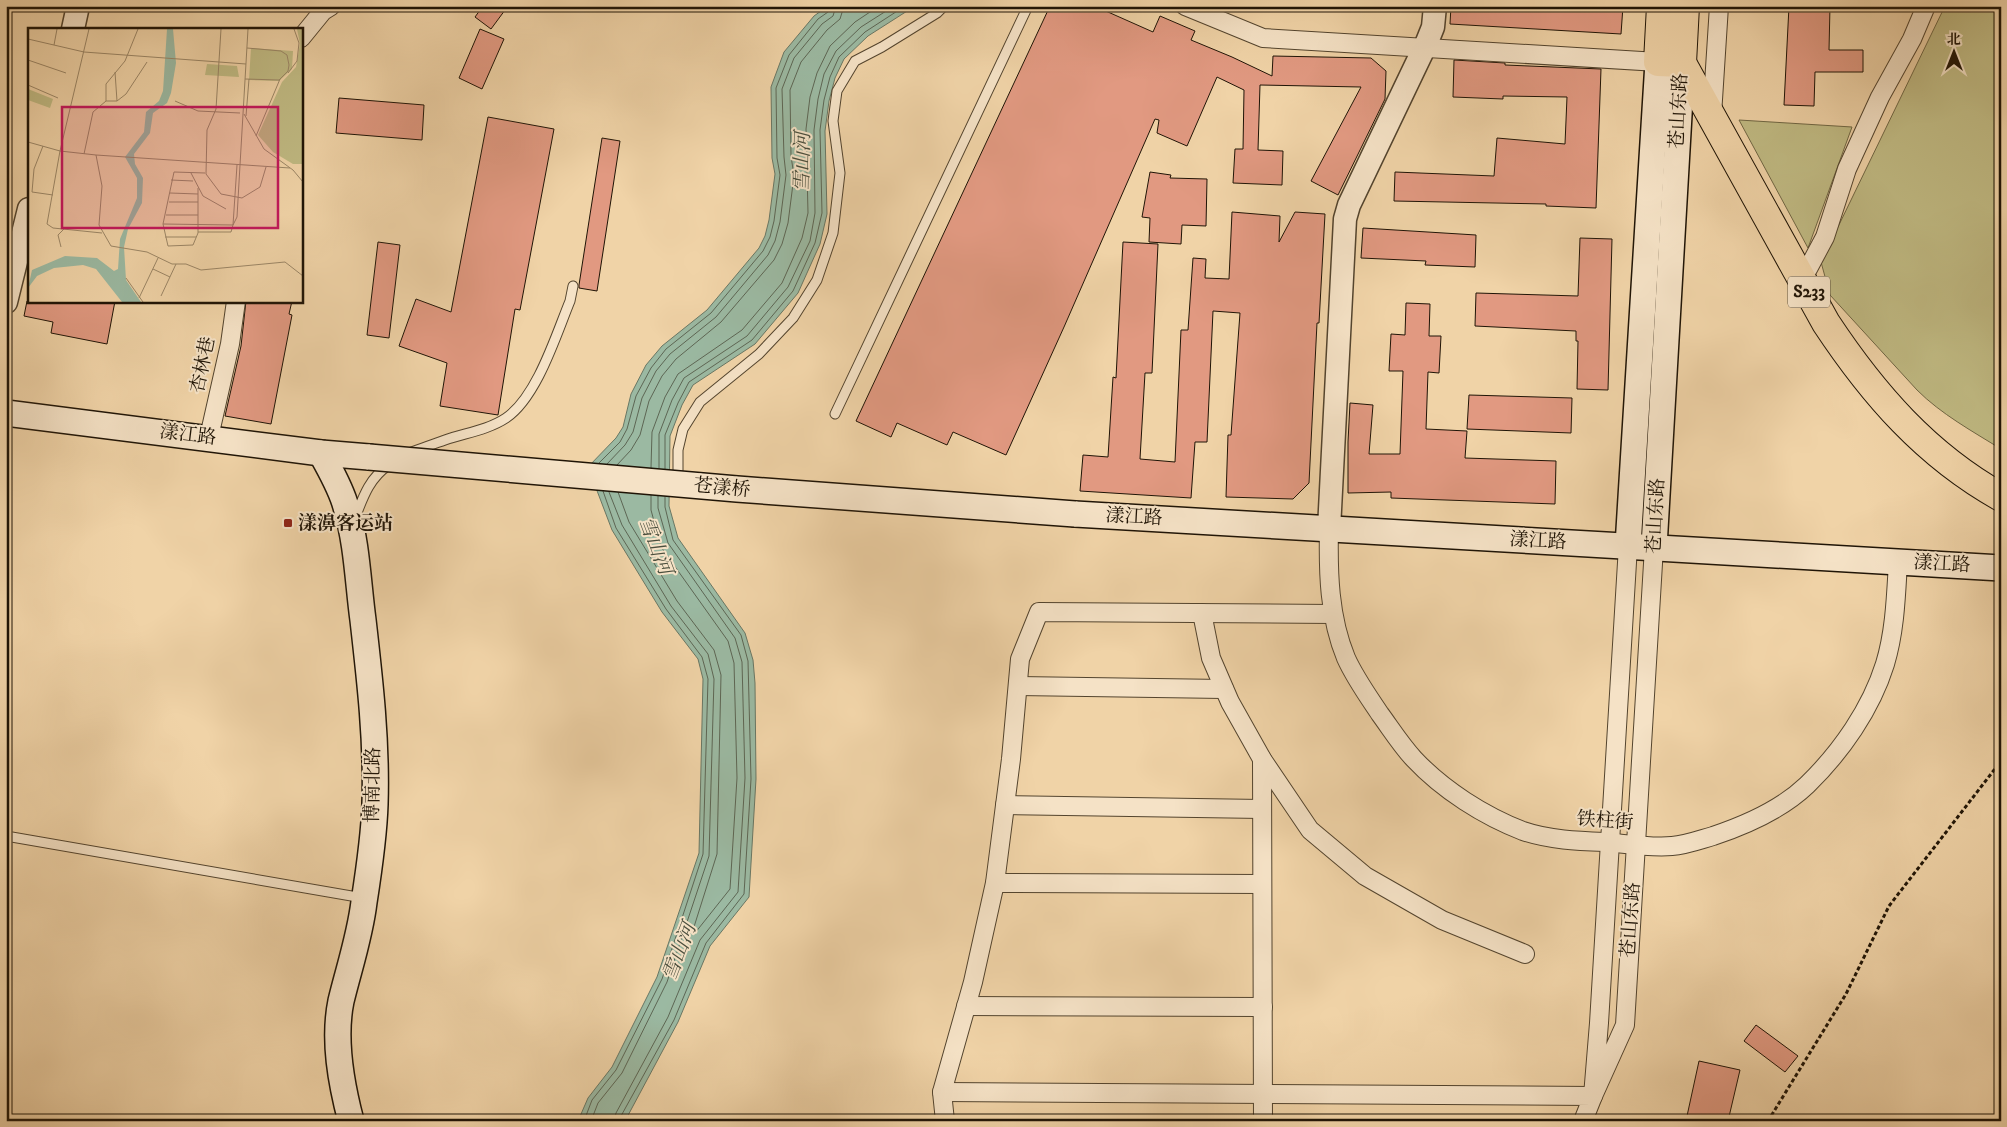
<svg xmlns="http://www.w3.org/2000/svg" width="2007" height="1127" viewBox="0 0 2007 1127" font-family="'IM FELL DW Pica','Noto Serif SC',serif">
  <rect width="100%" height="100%" fill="#f0d3a7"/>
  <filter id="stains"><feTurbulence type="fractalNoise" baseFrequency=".004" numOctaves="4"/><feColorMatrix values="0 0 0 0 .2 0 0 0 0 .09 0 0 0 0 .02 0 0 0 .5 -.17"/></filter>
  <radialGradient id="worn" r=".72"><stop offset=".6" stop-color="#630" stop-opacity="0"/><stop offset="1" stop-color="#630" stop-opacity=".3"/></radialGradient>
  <!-- green -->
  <g fill="#c0ba83" stroke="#706744">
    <path d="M1945 6H2001V449C1972 431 1941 414 1917 390L1830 295 1821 262Z"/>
    <polygon points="1739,120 1852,127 1808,248"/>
  </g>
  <!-- water -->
  <polygon fill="#9bb9a2" stroke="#697764" points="828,6 915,6 868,36 844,59 835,78 829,101 825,131 827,214 820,244 798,293 755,344 693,385 682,405 670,436 669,506 678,538 745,633 753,660 755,683 756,779 749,897 710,946 678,1022 625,1121 578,1121 588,1098 612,1067 657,977 699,853 703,679 698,659 662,612 612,530 588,467 616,438 623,427 631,394 646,365 662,346 707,310 759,248 765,236 769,220 775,174 772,158 771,87 784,52 814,16"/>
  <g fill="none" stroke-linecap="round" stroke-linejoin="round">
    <!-- shore -->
    <g stroke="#5d6654" stroke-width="1">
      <polyline points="599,463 620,442 627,429 636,396 651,368 666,349 711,313 763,251 770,237 774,221 780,175 777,158 776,88 789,55 818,19 828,12 830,6"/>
      <polyline points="607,464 625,445 633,432 642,398 656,371 670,354 716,317 768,255 775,241 780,222 786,175 784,157 782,89 794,58 822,24 833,16 836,6"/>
      <polyline points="617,465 631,450 640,435 649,401 662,376 676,359 721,322 774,260 782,244 788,223 794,176 791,156 790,90 801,62 827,30 840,19 844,6"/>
      <polyline points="651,468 652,432 665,397 678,374 742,330 782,283 802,238 808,213 806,129 810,97 817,73 830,46 855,22 879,6"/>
      <polyline points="659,468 659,434 672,400 684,378 747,336 788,287 810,241 815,213 814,130 818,99 824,74 836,51 861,27 894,6"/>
      <polyline points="665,469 665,435 678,403 689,382 752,340 793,291 815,243 822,213 820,130 824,100 830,77 839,57 865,32 905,6"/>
      <polyline points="618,492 629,522 677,601 714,650 721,675 717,854 693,930 695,933 730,889 737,778 734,663 728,641 661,547 651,510 651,495"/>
      <polyline points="584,1121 592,1100 616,1070 662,979 703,854 708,679 702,657 666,609 616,528 603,491"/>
      <polyline points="591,1121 598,1103 622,1073 667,982 709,856 714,679 708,654 671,606 622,525 609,492"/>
      <polyline points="614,1121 616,1113 668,1017 700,940 738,892 745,778 742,662 735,638 668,543 658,508 658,496"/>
      <polyline points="621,1121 621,1116 674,1020 706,943 744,894 751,779 748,661 741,635 673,540 665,507 665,497"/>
    </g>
  </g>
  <!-- building -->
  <g fill="#e19981" stroke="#1f1406">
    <polygon points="483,6 508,6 491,29 475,17"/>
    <polygon points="1050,6 1099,6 1099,8 1153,32 1160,16 1195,31 1191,40 1232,57 1272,76 1273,56 1371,58 1386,71 1385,99 1338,195 1311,181 1361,87 1260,85 1258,150 1283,151 1282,185 1233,183 1235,149 1243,149 1244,90 1217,77 1187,146 1157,133 1159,120 1155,119 1064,327 1006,455 953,432 947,445 897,423 891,437 856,421"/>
    <polygon points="1451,6 1623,6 1621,34 1450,24"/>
    <polygon points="1789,6 1830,6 1829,50 1863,50 1863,72 1815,72 1814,106 1784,105"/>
    <polygon points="480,29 504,39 482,89 459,78"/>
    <polygon points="1454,60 1505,63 1505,65 1601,69 1596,208 1546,206 1546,204 1394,201 1395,172 1494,176 1497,138 1565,144 1567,97 1503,96 1503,99 1453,97"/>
    <polygon points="339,98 424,105 422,140 336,133"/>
    <polygon points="488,117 554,129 520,310 515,309 498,415 440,406 447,363 399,346 416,299 451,312"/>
    <polygon points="602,138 620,141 597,291 579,288 579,285"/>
    <polygon points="1150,172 1171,175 1170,178 1207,179 1206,226 1182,225 1181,244 1149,242 1150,218 1142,217"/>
    <polygon points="1232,212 1280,216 1279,242 1295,212 1325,214 1319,323 1317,323 1309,483 1293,499 1226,497 1228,435 1231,435 1240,313 1213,311 1207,442 1195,442 1191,498 1080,491 1083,455 1108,457 1113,377 1116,378 1123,242 1158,244 1152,373 1145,373 1140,459 1175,462 1181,330 1188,330 1193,258 1206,259 1205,278 1229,279"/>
    <polygon points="1363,228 1476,235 1475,267 1425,265 1426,261 1361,258"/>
    <polygon points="1580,238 1612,239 1608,390 1577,389 1578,341 1576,341 1576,331 1475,326 1476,293 1578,296"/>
    <polygon points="378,242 400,245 389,338 367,335"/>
    <polygon points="27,301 115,301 107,344 51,333 53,322 24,316"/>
    <polygon points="246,301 292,301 289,314 292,315 271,424 225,416 241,346"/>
    <polygon points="1406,303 1430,304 1429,336 1441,336 1439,373 1428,372 1426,429 1467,431 1465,458 1556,461 1555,504 1391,498 1391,492 1348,493 1348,442 1350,403 1373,405 1369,454 1400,454 1403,371 1389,371 1391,334 1405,335"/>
    <polygon points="1469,395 1572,398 1571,433 1467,429"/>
    <polygon points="1756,1025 1798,1056 1785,1072 1744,1041"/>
    <polygon points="1699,1061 1740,1070 1728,1121 1706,1121 1687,1116"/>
  </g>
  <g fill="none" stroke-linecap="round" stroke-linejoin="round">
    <defs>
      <g id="service">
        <polyline points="835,414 1028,6"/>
        <path d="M409 453C421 449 433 444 445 440 465 433 488 430 506 418 537 397 556 335 570 301L573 286"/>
        <polyline points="678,470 678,450 683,429 700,402 759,354 793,318 817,280 833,233 840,173 833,121 837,91 855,61 882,47 937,13 944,6"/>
        <path d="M355 518C363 497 370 477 389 465"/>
        <polyline points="6,836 363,898"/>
      </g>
      <g id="minor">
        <polyline points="1185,6 1263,38 1658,62"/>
        <polyline points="301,38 323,11 331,6"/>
        <polyline points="1712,115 1719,6"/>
        <polyline points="1802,280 1825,237 1847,169 1880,97 1912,39 1926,6"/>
        <polyline points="209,437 230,344 236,301"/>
        <path d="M1329 529C1328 572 1329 617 1346 658 1355 678 1368 696 1380 714 1391 729 1401 745 1414 759 1443 790 1484 816 1523 831 1549 840 1579 841 1606 842 1627 844 1651 848 1672 846 1686 845 1699 840 1713 836 1746 825 1782 809 1807 785 1841 752 1871 709 1885 664 1895 631 1896 596 1898 562"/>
        <polyline points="1628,546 1599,1023 1593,1096 1625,1025 1654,547"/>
        <polyline points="1202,613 1211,658 1230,702 1262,759 1310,830 1365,876 1442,920 1525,954"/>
        <polyline points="1018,686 1224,689"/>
        <polyline points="1262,759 1263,1121"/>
        <polyline points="1005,805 1262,809"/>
        <polyline points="995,883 1262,884"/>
        <polyline points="966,1006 1263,1007"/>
        <polyline points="942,1092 1593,1096 1583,1121"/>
        <polyline points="945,1121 942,1092 973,982 995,883 1011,759 1020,659 1039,612 1333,614"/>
      </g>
      <g id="tertiary">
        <polyline points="73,29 78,6"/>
        <polyline points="6,302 29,209"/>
        <polyline points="1329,529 1345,219 1349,205 1427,42 1433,27 1435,6"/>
      </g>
      <g id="secondary">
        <polyline points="6,413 321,453 369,457"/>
        <path d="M321 453C330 470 341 488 346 507 357 543 358 583 363 620 370 681 377 742 375 804 374 837 369 870 364 902 360 936 349 968 341 1001 333 1040 341 1083 351 1121"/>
        <polyline points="1075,514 2001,568"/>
        <polyline points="1628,546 1658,62"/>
        <polyline points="1654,547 1682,63"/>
      </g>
      <g id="primary">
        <path d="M1661 6 1658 62 1682 63 1826 323C1873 394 1926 455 2001 497"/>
        <polyline points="1682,63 1685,6"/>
      </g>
    </defs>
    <!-- service casing -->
    <use href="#service" stroke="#53442e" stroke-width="11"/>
    <!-- minor casing -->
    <use href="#minor" stroke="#53442e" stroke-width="20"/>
    <!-- tertiary casing -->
    <use href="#tertiary" stroke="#53442e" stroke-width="25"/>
    <!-- secondary casing -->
    <use href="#secondary" stroke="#1f1406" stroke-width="28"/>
    <!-- primary casing -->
    <use href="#primary" stroke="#1f1406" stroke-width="30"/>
    <!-- path -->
    <polyline stroke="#1f1406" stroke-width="3" stroke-dasharray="4 2.5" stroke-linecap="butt" points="1768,1121 1846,994 1889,906 2001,761"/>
    <!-- service -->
    <use href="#service" stroke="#f5e2c6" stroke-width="9"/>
    <!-- minor -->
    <use href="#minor" stroke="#f5e2c6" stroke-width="18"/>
    <!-- tertiary -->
    <use href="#tertiary" stroke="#f5e2c6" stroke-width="22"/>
    <!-- secondary -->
    <use href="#secondary" stroke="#f5e2c6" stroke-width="25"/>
    <!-- primary -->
    <use href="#primary" stroke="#f0d3a7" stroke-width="28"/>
    <defs>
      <polyline id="secondary-bridge" points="369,457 737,489 1075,514"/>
    </defs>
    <!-- secondary-bridge casing -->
    <use href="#secondary-bridge" stroke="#1f1406" stroke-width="28" stroke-linecap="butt"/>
    <!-- secondary-bridge -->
    <use href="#secondary-bridge" stroke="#f5e2c6" stroke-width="25"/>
  </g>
  <!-- markers -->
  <rect fill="#8f2418" stroke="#f5e2c6" stroke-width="2" x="283" y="518" width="10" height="10" rx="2.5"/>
  <g text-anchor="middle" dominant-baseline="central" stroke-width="4" stroke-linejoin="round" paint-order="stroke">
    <!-- shield labels -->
    <rect fill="#f5e2c6" stroke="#5f5240" stroke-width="1" x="1788" y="276.5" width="42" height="31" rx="4"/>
    <g font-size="18" font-weight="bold" fill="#1f1406">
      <text x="1809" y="292">S233</text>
    </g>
    <!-- street labels -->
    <g font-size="19" fill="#1f1406" stroke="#f5e2c6">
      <text transform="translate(1679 111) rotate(-87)">苍山东路</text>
      <text transform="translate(203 365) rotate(-78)">杏林巷</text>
      <text transform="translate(188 435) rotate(7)">漾江路</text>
      <text transform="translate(722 488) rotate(5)">苍漾桥</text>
      <text transform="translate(1656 516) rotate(-87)">苍山东路</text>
      <text transform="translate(1134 517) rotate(3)">漾江路</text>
      <text transform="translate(1538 541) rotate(3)">漾江路</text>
      <text transform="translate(1942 564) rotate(3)">漾江路</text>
      <text transform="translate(373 785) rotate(-89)">博南北路</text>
      <text transform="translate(1605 821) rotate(4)">铁柱街</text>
      <text transform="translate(1631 920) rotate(-86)">苍山东路</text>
    </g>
    <!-- poi labels -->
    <g font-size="19" font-weight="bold" fill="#1f1406" stroke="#f5e2c6" text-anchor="start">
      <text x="298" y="523">漾濞客运站</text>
    </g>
    <!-- water labels -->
    <g font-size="20" font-style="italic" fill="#4a4e3d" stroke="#f5e2c6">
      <text transform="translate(803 162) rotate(-89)">雪山河</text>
      <text transform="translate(655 546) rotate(69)">雪山河</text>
      <text transform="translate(680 952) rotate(-69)">雪山河</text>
    </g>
  </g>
  <!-- overview -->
  <g transform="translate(28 28)">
    <rect width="275" height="275" fill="#f0d3a7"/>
    <path d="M269 1H275V136H265L245 124 230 107 254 54 268 39 272 16ZM223 20 265 23 264 41 251 53 221 52ZM179 36 209 38 211 49 177 47ZM0 61 25 71 22 80 0 72Z" fill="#c0ba83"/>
    <path d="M139 1H145L148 35 143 65 139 75 125 85 122 105 106 126 107 136 115 150 114 175 100 201 96 219 98 252 113 274H94L68 241 55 237 26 240 9 248 0 260 4 242 37 228 69 230 86 243 90 241 92 211 109 170V150L97 129 116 104 118 84 131 73 135 63Z" fill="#9bb9a2"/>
    <path fill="none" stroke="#9c8767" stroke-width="1" d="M61 1 32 123 19 196 25 200 74 205M193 1 188 81 179 102 178 146 193 166 214 170 232 159 238 139M0 11 56 24 218 36M26 17 29 1M0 32 38 45M87 44 89 73M260 45 269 33 271 15 266 1M217 51 251 52 260 43 261 37 259 27 253 23 219 20M0 57 30 70M78 73H89L98 66 119 34M147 73 170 83 212 85M216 86 236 121 265 142 275 154M218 88 221 51M228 108 252 51M0 114 32 123 68 127 262 140M15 118 6 141 4 164 25 167M56 126 65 84 78 73V56L97 33 110 1M68 127 74 158 71 197 83 218 119 224 144 236H158L173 242 257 234 275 248M209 137 205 197 209 189 212 137M212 137 220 1M163 145 175 168 198 181M143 152 165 153M170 160V205L165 217 140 218 135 196 146 144 177 145M142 165 170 166M141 174H170M138 187H170M135 196 205 197 203 204H170M137 209H168M33 219 30 207 36 201M125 241 142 249M98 250 115 274M133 268 148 236M111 270 130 230"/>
    <path fill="#c2185b" fill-opacity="0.15" stroke="#c2185b" stroke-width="2.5" d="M34 79H250V200H34Z"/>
    <rect width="275" height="275" fill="none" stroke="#1f1406" stroke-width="2.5"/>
  </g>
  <!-- margin -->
  <rect width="2007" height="1127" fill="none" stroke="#f0d3a7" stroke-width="25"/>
  <rect x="8" y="8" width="1992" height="1112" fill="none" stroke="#1f1406" stroke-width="2.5"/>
  <rect x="12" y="12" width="1982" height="1102" fill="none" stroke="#1f1406"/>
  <!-- north arrow -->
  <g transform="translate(1954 52)" stroke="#f5e2c6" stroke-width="4" paint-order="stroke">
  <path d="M0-4L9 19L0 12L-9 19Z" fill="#1f1406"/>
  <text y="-8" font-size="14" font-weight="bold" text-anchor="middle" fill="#1f1406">北</text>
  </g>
  <rect width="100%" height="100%" filter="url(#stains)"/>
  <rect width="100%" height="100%" fill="url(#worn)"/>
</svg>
